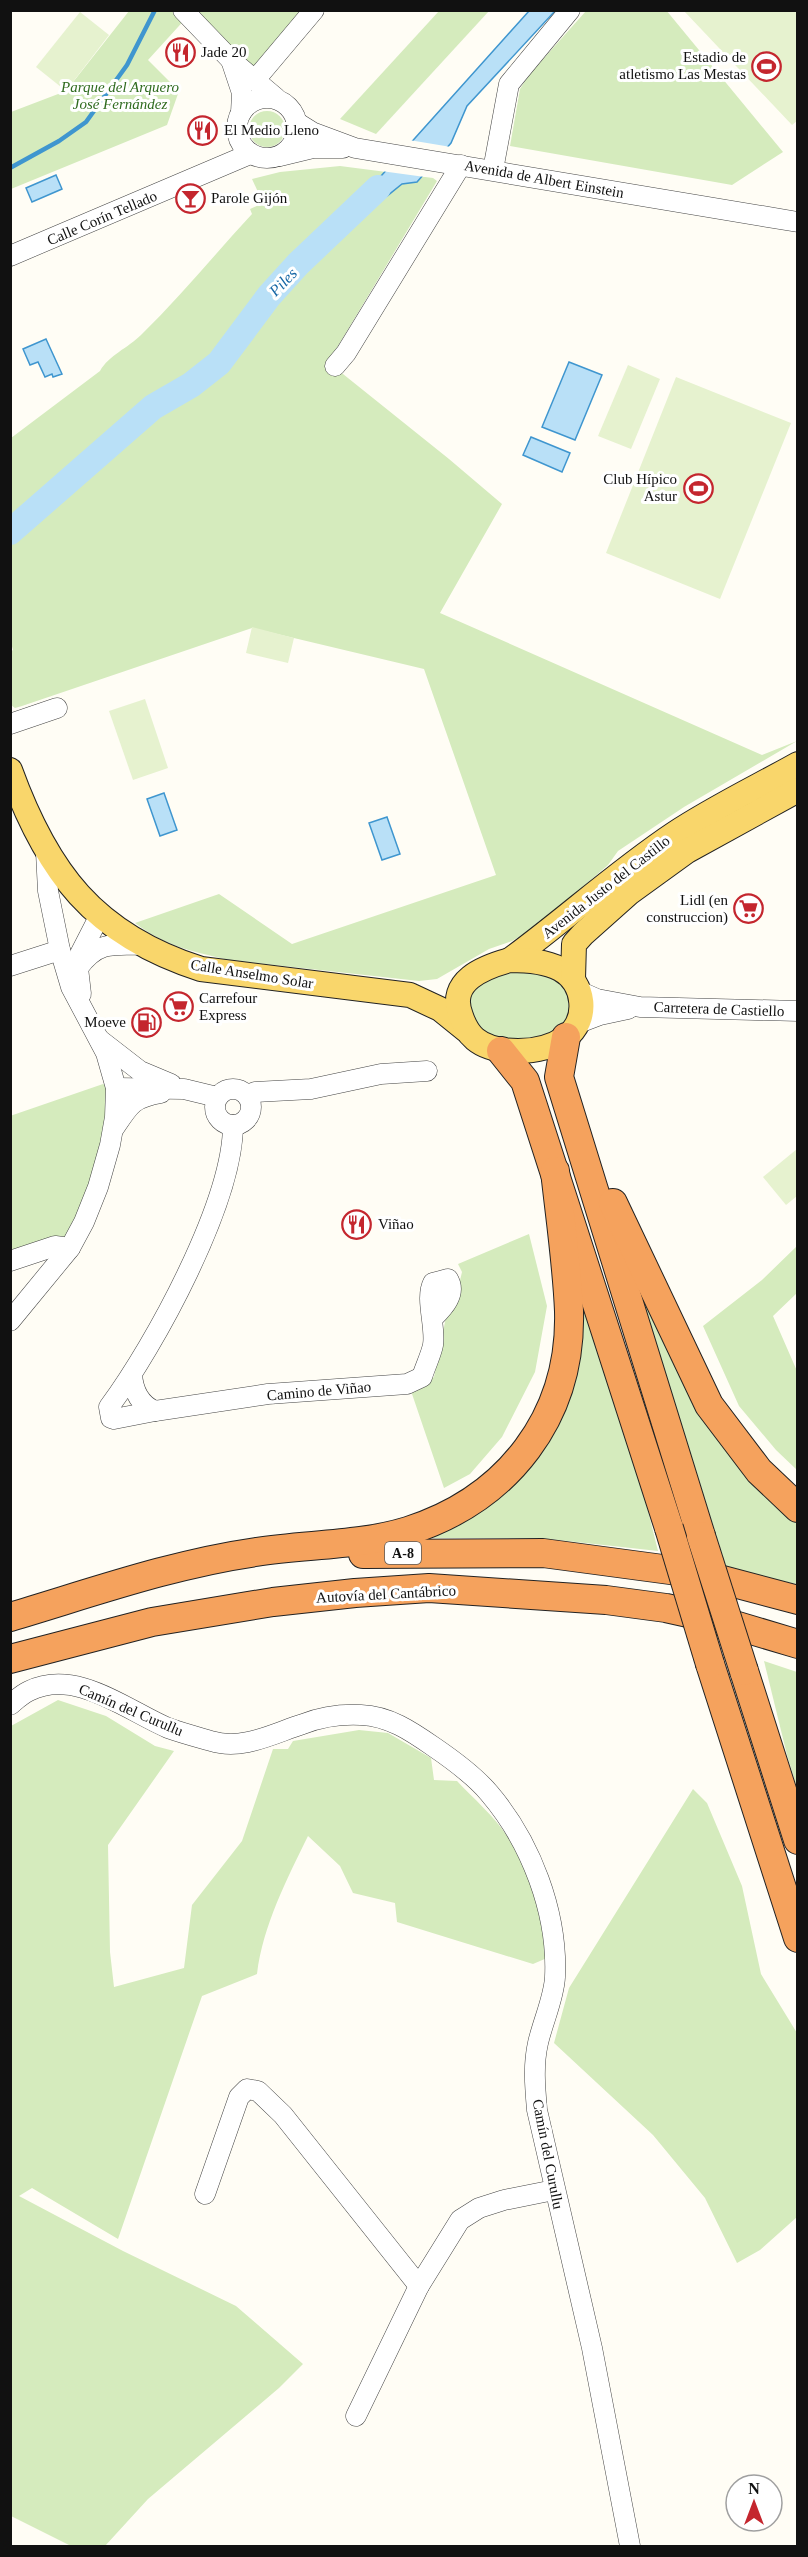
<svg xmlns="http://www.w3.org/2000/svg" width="808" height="2557" viewBox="0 0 808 2557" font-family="Georgia,serif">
  <rect width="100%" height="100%" fill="#fffdf5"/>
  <!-- green -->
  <g fill="#d5ebbd">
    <polygon points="666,10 783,152 732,185 510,146 520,89 528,76 586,11"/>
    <polygon points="129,11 314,11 255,80 188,16 148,60 179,91 167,125 11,189 11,112 66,91"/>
    <polygon points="439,11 489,11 376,134 340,119"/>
    <circle cx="267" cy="129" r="18"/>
    <path d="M340 166 433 178 437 181 335 351 338 370 449 459 502 504 440 613 762 755 797 741 684 807 618 851 608 865 539 925 512 941 489 949 437 979 419 981 230 960C196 953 163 945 135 923L219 894 292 944 496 875 424 669 252 628 22 706 15 708 11 705 10 652 13 650 11 643V438L100 371C109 355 128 348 141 335 180 297 215 254 252 214L250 209 263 203 252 179 280 172Z"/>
    <polygon points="545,964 582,1006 536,1051 476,1040 462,985 475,972"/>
    <polygon points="103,1084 116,1088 115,1117 70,1248 10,1261 10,1116"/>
    <polygon points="529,1234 547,1306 535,1372 502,1437 470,1474 444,1488 411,1391 434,1377 446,1317 455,1301 462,1272 458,1264"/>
    <polygon points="797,1246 797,1293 773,1316 797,1371 797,1470 776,1450 739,1406 703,1326 762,1280"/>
    <polygon points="635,1275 797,1516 797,1584 727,1570"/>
    <polygon points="581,1298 639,1475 658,1551 540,1538 416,1538 545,1446 563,1416 571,1389"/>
    <polygon points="764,1661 797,1672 797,1788 787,1755"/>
    <path d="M58 1700 106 1716 155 1746 174 1751 108 1845 110 1952 114 1987 184 1968 192 1905 242 1841 273 1749H288L293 1741 359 1730 388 1733 431 1758 434 1780 457 1781C473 1798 494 1816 507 1836 525 1864 548 1925 547 1958L533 1964 397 1922 395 1903 353 1893 340 1866 308 1836C287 1879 263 1925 257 1974L202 1996 118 2239 32 2188 19 2196 123 2251 236 2306 303 2364 279 2388 148 2499 105 2546H71L11 2516V1726Z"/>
    <polygon points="693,1789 707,1803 742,1886 761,1974 797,2033 797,2217 760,2250 737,2263 705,2198 653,2135 554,2043 569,1988"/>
  </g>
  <!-- pitch -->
  <g fill="#e6f2cf">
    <polygon points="684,11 797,11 797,121 792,125"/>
    <polygon points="80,12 109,35 66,91 36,67"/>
    <polygon points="628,365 660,379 631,449 598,436"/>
    <polygon points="676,377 791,423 720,599 606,553"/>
    <polygon points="252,627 294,638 288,663 246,653"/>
    <polygon points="145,699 168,768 133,780 109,711"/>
    <polygon points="797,1149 797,1196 786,1205 763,1177"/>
  </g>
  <!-- water -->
  <g fill="#b9e0f7" stroke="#3f96cf" stroke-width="1.5">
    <polygon points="529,11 555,11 467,106 451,143 417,182 402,184 387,196 355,212 373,185"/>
    <polygon points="56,175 62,189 32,202 26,188"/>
    <polygon points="46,339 62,374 53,377 52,374 45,377 38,362 30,365 23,349"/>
    <polygon points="569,362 602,375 575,440 542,427"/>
    <polygon points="531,437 570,453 562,472 523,455"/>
    <polygon points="164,793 177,830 160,836 147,799"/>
    <polygon points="387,817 400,854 382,860 369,823"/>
  </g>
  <!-- pier -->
  <polygon fill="#fffdf5" points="409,140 451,147 425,177 381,171"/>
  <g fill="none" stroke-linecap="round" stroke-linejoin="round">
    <!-- stream -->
    <polyline stroke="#3f96cf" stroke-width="4.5" points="10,168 59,141 86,122 127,65 155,10"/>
    <!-- river -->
    <polyline stroke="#b9e0f7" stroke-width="26" points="10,532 153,407 191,385 219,363 269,296 298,264 378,188"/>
    <defs>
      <g id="minor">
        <polyline points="183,10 231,60 276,98"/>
        <polyline points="231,60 242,93 241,113"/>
        <polyline points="255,80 314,10"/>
        <circle cx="267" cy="128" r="30"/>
        <polyline points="296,122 312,132 355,148 798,222"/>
        <polyline points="280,156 313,148 343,148"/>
        <polyline points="493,170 509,84 570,10"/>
        <polyline points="10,256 250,154"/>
        <polyline points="335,366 346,353 461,165"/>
        <polyline points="10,724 57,708"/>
        <polyline points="79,962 80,954 100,915"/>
        <polyline points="10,966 60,950"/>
        <polyline points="581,992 597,999 640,1007 798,1011"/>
        <path d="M81 994 78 968C97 942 112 944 142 945"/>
        <polyline points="579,1023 600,1015 628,1009"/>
        <polyline points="100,1040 140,1071 171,1084"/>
        <polyline points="116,1088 184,1089 217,1097"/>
        <circle cx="233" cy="1107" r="18"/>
        <polyline points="247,1095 255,1092 311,1089 381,1074 427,1071"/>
        <path d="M115 1127C130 1104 133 1098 161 1093"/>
        <polyline points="10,1261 55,1246 70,1248"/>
        <polyline points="10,1321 70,1248 84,1222 98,1187 110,1145 115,1117 116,1088 106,1053 71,987 60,950 48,891 46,852"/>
        <path d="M132 1374C133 1390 139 1404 155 1411L114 1419 111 1418 109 1407C155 1345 233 1202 233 1125"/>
        <path d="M155 1411 268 1394 407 1384 422 1377C425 1367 431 1355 433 1345 436 1327 425 1298 433 1283L448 1279C457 1294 443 1308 433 1318"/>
        <path d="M10 1705C16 1700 22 1694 29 1691 76 1668 126 1710 168 1728 182 1733 197 1737 211 1741 243 1751 274 1733 303 1724 321 1717 341 1714 361 1715 389 1716 411 1731 434 1747 453 1760 474 1775 489 1793 531 1842 558 1913 555 1977 554 1998 543 2021 538 2043 533 2065 535 2087 537 2110L592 2348 630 2546"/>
        <polyline points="205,2194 239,2097 247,2089 258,2091 283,2115 419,2286"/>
        <polyline points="356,2416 419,2286 460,2220 479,2208 504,2200 554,2190"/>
      </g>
      <g id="major">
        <path d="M10 770C47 872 94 935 201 969L410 995 440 1009 466 1030"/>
        <path d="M510 960C566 919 617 872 674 834 713 808 757 787 798 764"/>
        <path d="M510 960C527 960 545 961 560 969 585 983 590 1020 565 1038 552 1047 534 1051 518 1051 503 1051 487 1049 475 1039 467 1032 464 1025 461 1016 447 981 484 967 510 960Z"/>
        <polyline points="573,979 574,944 583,934 629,893 687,851 798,790"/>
      </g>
      <g id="highway">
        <polyline points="566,1037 559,1077 701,1536"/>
        <polyline points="501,1051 525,1081 669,1528"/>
        <polyline points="613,1203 709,1405 759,1471 798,1508"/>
        <polyline points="363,1554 543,1553 700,1574 798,1600"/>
        <path d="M10 1617C91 1593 172 1564 256 1552 306 1544 359 1546 408 1531 508 1499 572 1417 569 1311 567 1264 560 1217 555 1171"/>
        <polyline points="10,1659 152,1622 273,1602 355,1593 429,1588 606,1600 666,1608 711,1618 798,1644"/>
        <polyline points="710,1664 798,1938"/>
        <polyline points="744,1671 798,1840"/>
      </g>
    </defs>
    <!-- minor casing -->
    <use href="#minor" stroke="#444" stroke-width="21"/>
    <!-- major casing -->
    <use href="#major" stroke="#222" stroke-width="26"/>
    <!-- highway casing -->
    <use href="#highway" stroke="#222" stroke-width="30"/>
    <!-- minor -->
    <use href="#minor" stroke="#fff" stroke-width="20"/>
    <!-- major -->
    <use href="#major" stroke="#f9d66b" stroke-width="24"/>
    <!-- highway -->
    <use href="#highway" stroke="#f5a25d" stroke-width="28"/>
    <defs>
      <g id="highway-bridge">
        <polyline points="669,1528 710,1664"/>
        <polyline points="701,1536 744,1671"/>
      </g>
    </defs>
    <!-- highway-bridge casing -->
    <use href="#highway-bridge" stroke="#222" stroke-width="30" stroke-linecap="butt"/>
    <!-- highway-bridge -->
    <use href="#highway-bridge" stroke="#f5a25d" stroke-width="28"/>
  </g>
  <!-- icons -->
  <defs>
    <symbol id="restaurant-ring" viewBox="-11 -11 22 22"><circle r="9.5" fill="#fff" stroke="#c4262e" stroke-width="1.5"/><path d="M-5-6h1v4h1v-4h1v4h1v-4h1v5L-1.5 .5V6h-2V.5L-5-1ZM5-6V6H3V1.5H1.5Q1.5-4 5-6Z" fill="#c4262e"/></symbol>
    <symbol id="stadium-ring" viewBox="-11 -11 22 22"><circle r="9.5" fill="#fff" stroke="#c4262e" stroke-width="1.5"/><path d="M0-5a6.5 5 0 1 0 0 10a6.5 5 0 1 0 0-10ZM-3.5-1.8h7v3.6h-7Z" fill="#c4262e"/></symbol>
    <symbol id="bar-ring" viewBox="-11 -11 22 22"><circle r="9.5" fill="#fff" stroke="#c4262e" stroke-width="1.5"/><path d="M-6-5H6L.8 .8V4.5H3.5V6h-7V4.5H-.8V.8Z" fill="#c4262e"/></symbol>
    <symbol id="supermarket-ring" viewBox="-11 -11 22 22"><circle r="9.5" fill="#fff" stroke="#c4262e" stroke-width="1.5"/><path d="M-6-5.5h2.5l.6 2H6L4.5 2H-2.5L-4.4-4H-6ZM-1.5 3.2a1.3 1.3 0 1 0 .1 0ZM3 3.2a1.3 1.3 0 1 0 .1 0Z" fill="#c4262e"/></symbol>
    <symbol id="fuel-ring" viewBox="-11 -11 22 22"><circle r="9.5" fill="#fff" stroke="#c4262e" stroke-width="1.5"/><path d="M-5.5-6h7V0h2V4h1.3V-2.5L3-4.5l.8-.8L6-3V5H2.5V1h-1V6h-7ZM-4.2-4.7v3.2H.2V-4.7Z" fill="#c4262e"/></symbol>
  </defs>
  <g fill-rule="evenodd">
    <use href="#restaurant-ring" x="164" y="36" width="33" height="33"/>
    <use href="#stadium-ring" x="750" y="50" width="33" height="33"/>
    <use href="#restaurant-ring" x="186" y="114" width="33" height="33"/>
    <use href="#bar-ring" x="174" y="182" width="33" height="33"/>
    <use href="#stadium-ring" x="682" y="472" width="33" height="33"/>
    <use href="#supermarket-ring" x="732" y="892" width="33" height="33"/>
    <use href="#supermarket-ring" x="162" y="990" width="33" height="33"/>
    <use href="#fuel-ring" x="130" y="1006" width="33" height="33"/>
    <use href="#restaurant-ring" x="340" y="1208" width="33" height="33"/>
  </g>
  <g text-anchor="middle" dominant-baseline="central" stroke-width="6" stroke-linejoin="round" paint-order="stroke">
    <!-- shield labels -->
    <rect fill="#fff" stroke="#585858" stroke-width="1.5" x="385" y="1542" width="36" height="22" rx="4.5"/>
    <g font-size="14" font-weight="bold" fill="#111">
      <text x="403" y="1553">A-8</text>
    </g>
    <!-- poi labels -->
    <g font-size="15" fill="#111" stroke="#fff" text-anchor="start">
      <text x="201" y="52">Jade 20</text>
      <text x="746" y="57" text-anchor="end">Estadio de<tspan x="746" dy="17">atletismo Las Mestas</tspan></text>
      <text x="224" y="130">El Medio Lleno</text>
      <text x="211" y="198">Parole Gijón</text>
      <text x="677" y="479" text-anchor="end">Club Hípico<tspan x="677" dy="17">Astur</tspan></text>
      <text x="728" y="900" text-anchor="end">Lidl (en<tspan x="728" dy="17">construccion)</tspan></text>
      <text x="199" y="998">Carrefour<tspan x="199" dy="17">Express</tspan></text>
      <text x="126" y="1022" text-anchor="end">Moeve</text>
      <text x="378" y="1224">Viñao</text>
    </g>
    <!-- park labels -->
    <g font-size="15" font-style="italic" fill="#2f6b1f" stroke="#fff">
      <text x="120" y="87">Parque del Arquero<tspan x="120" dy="17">José Fernández</tspan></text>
    </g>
    <!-- street labels -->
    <g font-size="15" fill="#111" stroke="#fff">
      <text transform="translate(544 179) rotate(10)">Avenida de Albert Einstein</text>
      <text transform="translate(102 218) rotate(-23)">Calle Corín Tellado</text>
      <text transform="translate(606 887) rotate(-38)">Avenida Justo del Castillo</text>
      <text transform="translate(252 974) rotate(9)">Calle Anselmo Solar</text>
      <text transform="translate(719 1009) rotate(2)">Carretera de Castiello</text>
      <text transform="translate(319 1391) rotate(-5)">Camino de Viñao</text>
      <text transform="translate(386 1594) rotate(-3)">Autovía del Cantábrico</text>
      <text transform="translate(131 1710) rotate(23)">Camín del Curullu</text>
      <text transform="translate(548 2154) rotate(79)">Camín del Curullu</text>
    </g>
    <!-- water labels -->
    <g font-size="16" font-style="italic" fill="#1768a6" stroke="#fff">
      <text transform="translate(283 282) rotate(-46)">Piles</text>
    </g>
  </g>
  <!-- border -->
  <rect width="808" height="2557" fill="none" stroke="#111111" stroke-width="24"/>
  <!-- north arrow -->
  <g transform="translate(754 2503)"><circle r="28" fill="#ffffff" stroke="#a0a0a0" stroke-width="1.5"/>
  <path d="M0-4.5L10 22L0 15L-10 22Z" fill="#c4262e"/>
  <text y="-9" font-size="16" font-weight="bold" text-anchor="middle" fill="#111111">N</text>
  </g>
</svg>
